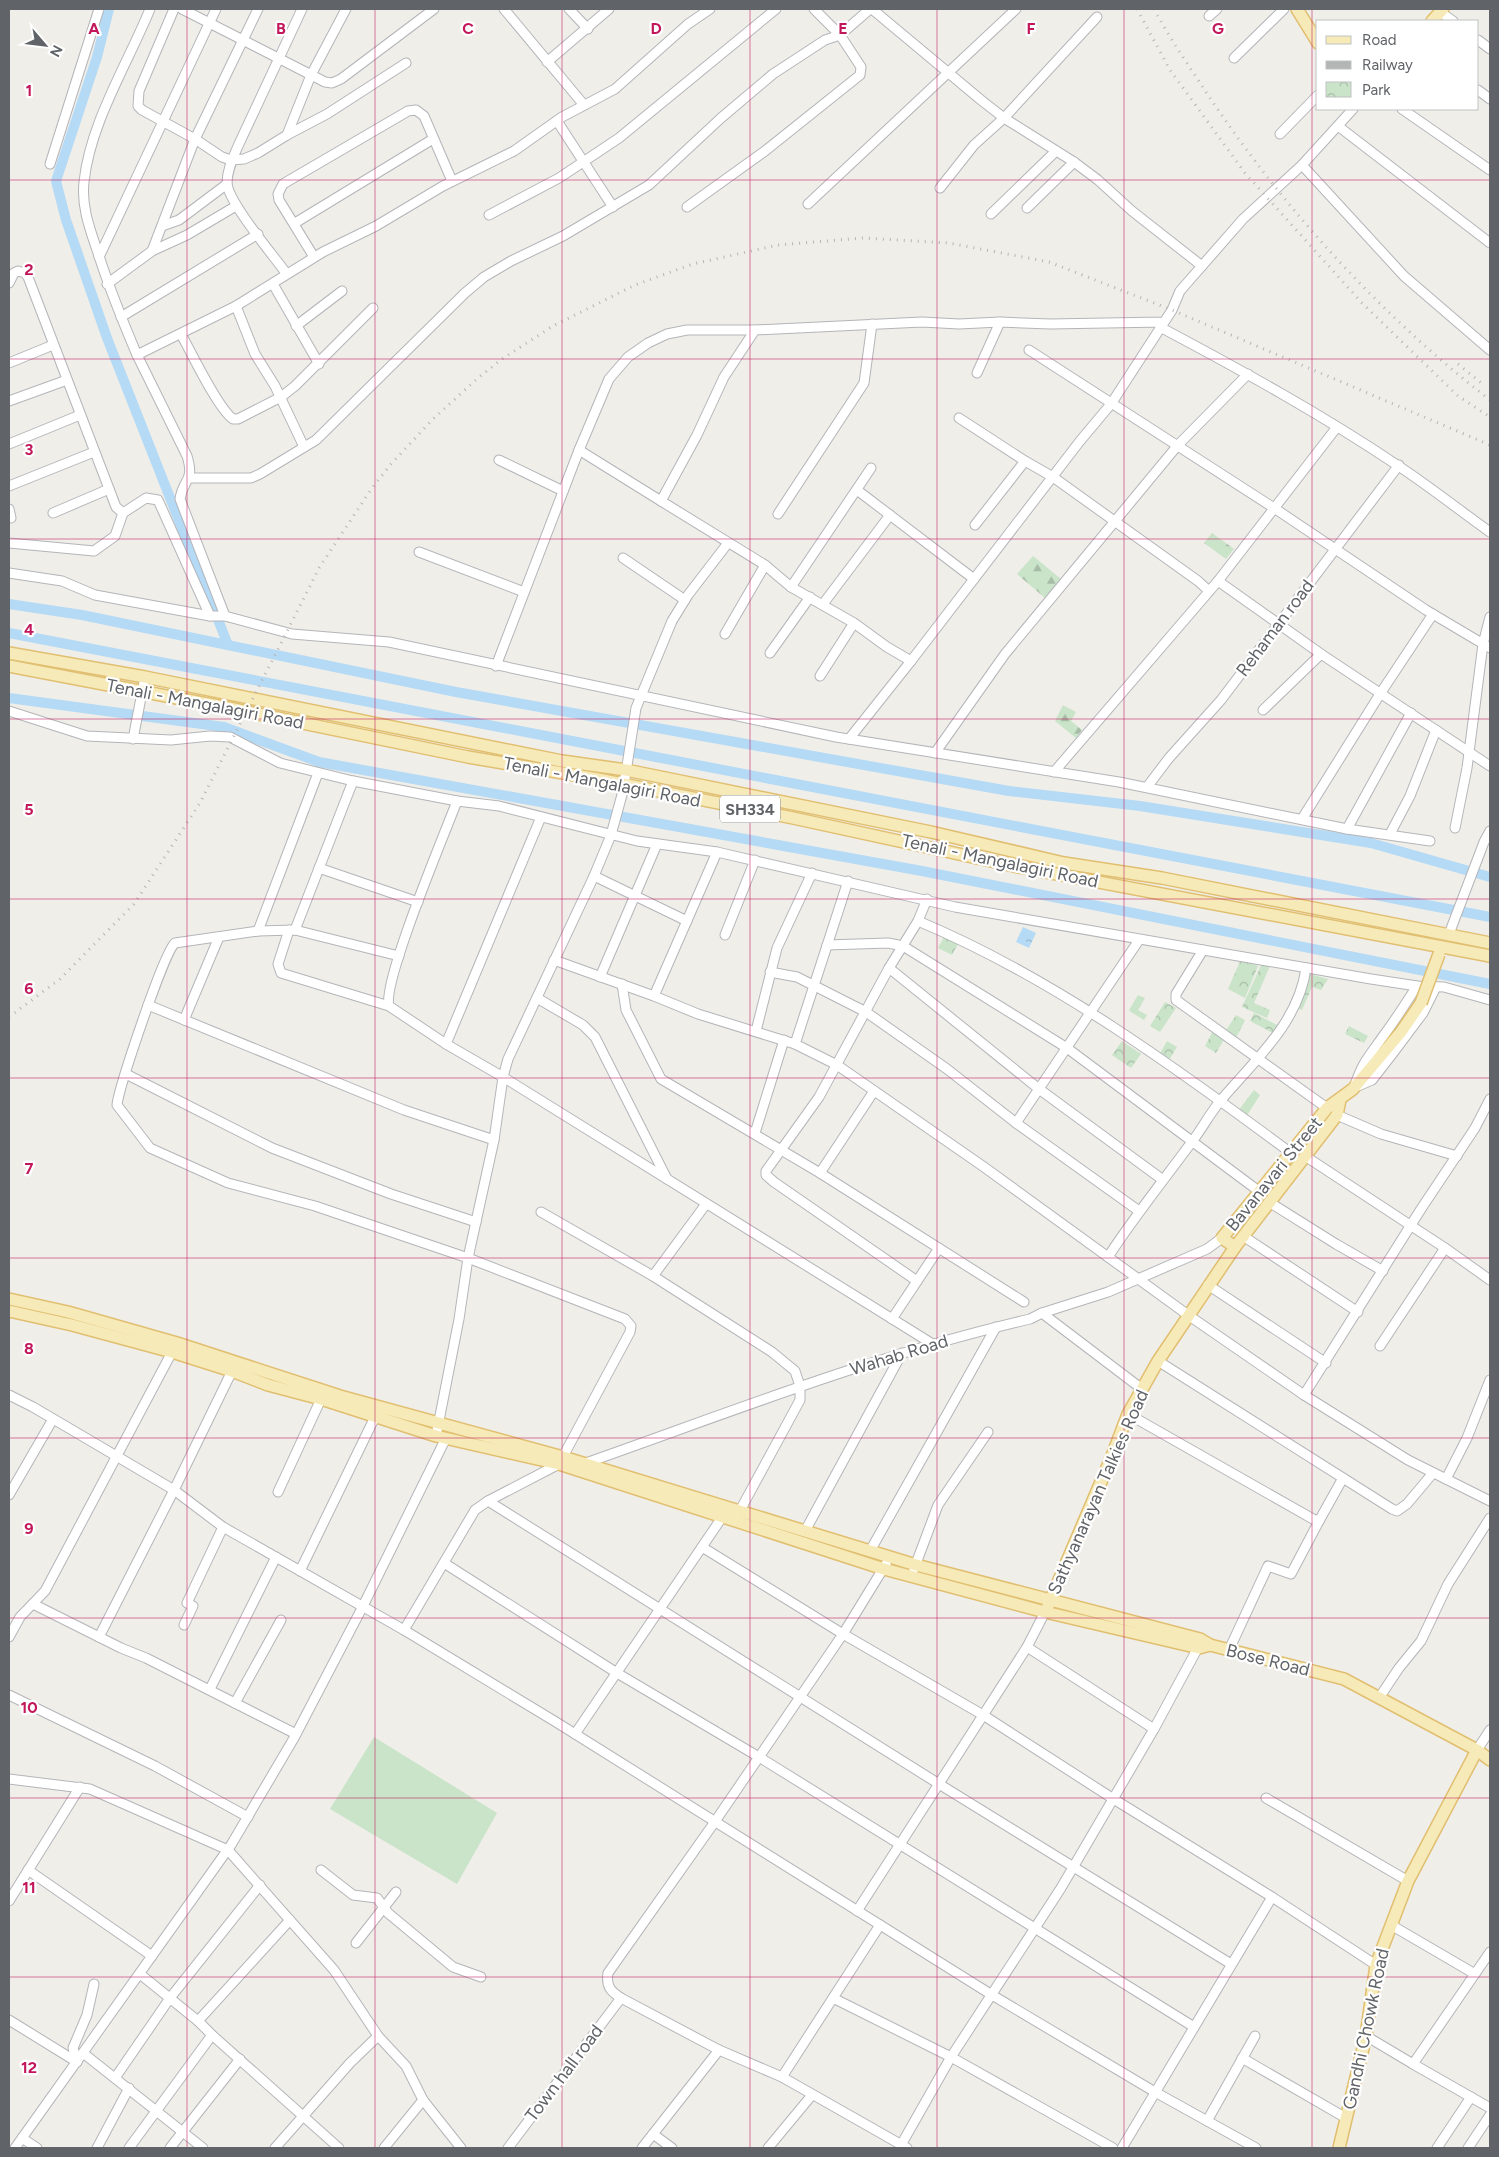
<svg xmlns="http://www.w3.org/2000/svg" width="1499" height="2157" viewBox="0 0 1499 2157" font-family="Figtree,sans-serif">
  <defs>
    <pattern id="forest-firs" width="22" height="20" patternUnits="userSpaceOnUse" patternTransform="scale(1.25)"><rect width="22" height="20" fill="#c9e4c9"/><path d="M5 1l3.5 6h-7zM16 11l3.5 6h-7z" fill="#a7bca7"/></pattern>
    <pattern id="park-crowns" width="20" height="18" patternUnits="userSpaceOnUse" patternTransform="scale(1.25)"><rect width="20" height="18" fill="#c9e4c9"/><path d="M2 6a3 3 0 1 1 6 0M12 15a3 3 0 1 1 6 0" fill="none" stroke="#a7bca7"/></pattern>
    <pattern id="water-ripples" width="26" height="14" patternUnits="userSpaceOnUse" patternTransform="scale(1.25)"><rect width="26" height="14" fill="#b4daf5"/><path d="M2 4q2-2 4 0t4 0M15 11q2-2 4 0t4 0" fill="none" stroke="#96b4ca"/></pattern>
  </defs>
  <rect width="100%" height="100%" fill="#f0eee9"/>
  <!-- grass -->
  <polygon fill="#c9e4c9" points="374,1737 497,1813 457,1884 330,1809"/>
  <!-- forest -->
  <g fill="url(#forest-firs)">
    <polygon points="1212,533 1234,549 1226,559 1204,543"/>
    <polygon points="1033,556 1061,579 1045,598 1017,574"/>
    <polygon points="1063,705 1076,712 1071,721 1082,730 1076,738 1055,721"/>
  </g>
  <!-- park -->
  <g fill="url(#park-crowns)">
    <polygon points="944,937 958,944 952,955 938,948"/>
    <polygon points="1241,959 1258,966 1245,998 1228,989"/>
    <polygon points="1262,963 1270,966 1254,1003 1270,1010 1267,1018 1242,1007"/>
    <polygon points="1306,973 1328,979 1321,990 1312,987 1302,1010 1294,1006"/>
    <polygon points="1138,995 1145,998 1138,1010 1147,1015 1144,1020 1131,1012 1129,1010"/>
    <polygon points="1165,1002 1176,1008 1160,1032 1150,1026"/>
    <polygon points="1254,1013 1277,1025 1273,1033 1250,1021"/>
    <polygon points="1236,1015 1245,1020 1235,1040 1225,1032"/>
    <polygon points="1349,1026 1368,1036 1364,1043 1345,1034"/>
    <polygon points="1213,1031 1225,1038 1216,1053 1205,1046"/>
    <polygon points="1122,1041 1141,1054 1131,1068 1112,1055"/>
    <polygon points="1167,1041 1177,1047 1167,1063 1158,1057"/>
    <polygon points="1254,1090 1260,1095 1246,1117 1238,1111"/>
  </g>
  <!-- water -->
  <polygon fill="url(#water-ripples)" points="1023,927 1036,933 1029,948 1016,942"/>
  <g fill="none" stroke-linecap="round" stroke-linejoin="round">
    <!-- canal -->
    <g stroke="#b4daf5" stroke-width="10">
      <polyline points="109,9 97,57 56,181 66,220 107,338 228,645"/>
      <polyline points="9,604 82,615 456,692 1009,791 1140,806 1371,843 1490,877"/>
      <polyline points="9,633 1490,917"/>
      <polyline points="9,698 224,727 319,762 922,871 1490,984"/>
    </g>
    <defs>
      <g id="minor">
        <path d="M150 9C128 63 90 123 84 182 81 208 91 232 99 256 110 290 123 322 137 355L236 306 323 252 376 226 443 186 514 151 562 117 615 89 688 24 710 9"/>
        <polyline points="174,9 139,91 138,106 142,110 195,139 222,157 231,160 244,159 258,153 287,135 327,114 406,63"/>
        <polyline points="182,9 325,82 332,83 341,79 434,9"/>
        <polyline points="504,9 584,105"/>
        <polyline points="569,9 588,29"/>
        <polyline points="872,9 981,100 1004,118 1074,162 1098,180 1132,211 1202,266"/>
        <polyline points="1440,12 1453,21"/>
        <polyline points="1209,16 1217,9"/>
        <polyline points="1478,40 1490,49"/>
        <polyline points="1234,58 1284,9"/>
        <polyline points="547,62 609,9"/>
        <polyline points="1478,90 1490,99"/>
        <polyline points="1402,109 1490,170"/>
        <polyline points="557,121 613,207"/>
        <polyline points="1338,126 1490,243"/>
        <polyline points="1280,134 1318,95"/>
        <polyline points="287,135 311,75 346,9"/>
        <polyline points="50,164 99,9"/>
        <polyline points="1302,165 1404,276 1490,350"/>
        <polyline points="940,188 974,145 1004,118 1097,17"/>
        <polyline points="808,204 1016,9"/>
        <polyline points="687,207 765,151 860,75 861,67 840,35 814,9"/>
        <polyline points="1027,208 1074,162"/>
        <polyline points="991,214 1056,151"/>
        <polyline points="489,215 559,178 619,138 776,9"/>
        <polyline points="295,223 433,139"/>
        <polyline points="162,226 179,220 227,184"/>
        <polyline points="152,251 195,139 258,9"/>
        <polyline points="99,257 216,9"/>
        <polyline points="314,257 279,200 278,194 283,184 408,111 416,110 424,116 452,181"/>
        <path d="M286 273C273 255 228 202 227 183 227 170 233 158 238 146L302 9"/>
        <polyline points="9,283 14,273 18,271 25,273 28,277 116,507 123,513 146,498 158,500 210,616"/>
        <polyline points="107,284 152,251 187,235 236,206"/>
        <polyline points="273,284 319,364"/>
        <polyline points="236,306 255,354 275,386 304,447"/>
        <polyline points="121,317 258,234"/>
        <polyline points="1163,322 1050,324 1000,322 959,324 922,322 755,330 724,377 697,435 661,501 765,565 791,587 854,623 887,647 911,661 1080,441 1111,404 1172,310 1180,291 1243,219 1302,165 1353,109"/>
        <polyline points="296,326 342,291"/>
        <path d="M1160 327C1241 370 1321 414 1397 465 1429 486 1459 510 1490 532"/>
        <path d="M181 334C191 352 218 409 233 419H238L281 397 295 386 373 308"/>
        <polyline points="1029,350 1274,508 1426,610 1490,648"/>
        <path d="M137 355 187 456C195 482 183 478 180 499L225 616"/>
        <polyline points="9,363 53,345"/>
        <polyline points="977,373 1000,322"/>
        <polyline points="9,401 67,380"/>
        <polyline points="959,418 1025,461 1053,477 1198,581 1209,591"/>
        <polyline points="9,444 80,415"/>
        <polyline points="579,450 661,501"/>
        <polyline points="499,460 563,491"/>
        <polyline points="190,478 251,478 260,474 316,440 465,293 484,277 511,261 563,236 649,185 721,118 773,74 825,40 840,35 870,9"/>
        <polyline points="9,486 94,452"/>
        <polyline points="857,490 974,579"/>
        <polyline points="9,509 11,518"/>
        <polyline points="53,513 109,489"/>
        <polyline points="778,514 864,383 872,324"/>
        <polyline points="975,525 1025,461"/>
        <polyline points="9,543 94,551 115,536 123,513"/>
        <polyline points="419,552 524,592"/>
        <polyline points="623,558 685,600"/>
        <polyline points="9,573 62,581 95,595 210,616 225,616 292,634 389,642 836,737 1119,782 1347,829 1430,841"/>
        <polyline points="1218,581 1321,654 1490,766"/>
        <polyline points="791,587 871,468"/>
        <polyline points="823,604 890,515"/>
        <polyline points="725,634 765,565"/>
        <polyline points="770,653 810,597"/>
        <polyline points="496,666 579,450 609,379 628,357 648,343 667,334 687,330 755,330"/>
        <polyline points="820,676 854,623"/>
        <polyline points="1263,710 1321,654"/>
        <polyline points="9,711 87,736 171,740 210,736 230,737 280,763 353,781 457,801 499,806 637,841 717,852 955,907 1371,979 1417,986 1444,987 1490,1000"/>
        <polyline points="133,739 145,677"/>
        <polyline points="849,739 911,661"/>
        <polyline points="935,753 1005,654 1178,445 1248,374"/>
        <polyline points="1054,772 1218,581 1337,427"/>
        <polyline points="1147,787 1169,758 1221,700 1399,465"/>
        <path d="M457 801C445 833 382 982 389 1006L446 1044 503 1077 931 1343"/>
        <polyline points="1302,819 1380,694 1433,614"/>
        <polyline points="1455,828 1467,768 1483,644 1490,617"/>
        <polyline points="1347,829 1411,713"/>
        <polyline points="1390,834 1410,796 1436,730"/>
        <polyline points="319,868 418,902"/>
        <polyline points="594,876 687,921"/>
        <path d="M918 921C1052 977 1175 1067 1291 1153"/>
        <polyline points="289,930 278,964 281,973 389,1006"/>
        <polyline points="295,930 353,781"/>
        <polyline points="258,931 318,773"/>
        <polyline points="1449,934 1484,842 1490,831"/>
        <polyline points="725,935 755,860"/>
        <polyline points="827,945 888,943 903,946 1067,1048 1260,1192"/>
        <polyline points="1203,950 1176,994 1176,1000 1327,1108"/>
        <path d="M399 956 295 930 258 931 175 943C164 952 119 1087 117 1105L150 1148 228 1183 315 1206 468 1258 625 1319 631 1326 630 1332 559 1464 488 1501 475 1510 404 1630"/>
        <polyline points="554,960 654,996 698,1014 795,1044 837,1065 984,1167 1188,1315 1304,1395 1408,1460 1490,1501"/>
        <polyline points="889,968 1039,1089 1163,1180"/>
        <polyline points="770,972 797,977 866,1012 947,1069 1016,1123 1139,1211"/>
        <polyline points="600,977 657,844"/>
        <polyline points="622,984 626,1010 661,1079 820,1173 1024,1302"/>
        <polyline points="654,996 717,852"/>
        <polyline points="537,998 583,1025 595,1037 667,1179"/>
        <polyline points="148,1005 404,1110 494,1140"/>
        <polyline points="184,1020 219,937"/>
        <polyline points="756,1031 777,948 812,873"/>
        <polyline points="446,1044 541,817"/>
        <polyline points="795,1044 848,881"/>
        <polyline points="126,1074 272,1148 391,1194 476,1222"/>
        <path d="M1355 1085C1363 1061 1370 1055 1384 1035 1396 1019 1406 1003 1417 986"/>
        <polyline points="1358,1086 1372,1080 1393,1053 1423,1013 1436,987"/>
        <polyline points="1337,1115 1381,1134 1457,1156"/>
        <polyline points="1016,1123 1139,940"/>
        <polyline points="755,1133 784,1040"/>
        <polyline points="1305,1156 1445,1248 1490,1280"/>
        <polyline points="820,1173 874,1091"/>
        <polyline points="1269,1202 1336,1244 1383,1271"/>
        <polyline points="541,1212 653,1276 772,1352 795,1371 800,1386 800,1400 737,1516"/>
        <polyline points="1243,1236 1358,1312"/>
        <path d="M1108 1257C1134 1217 1163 1181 1191 1143 1202 1129 1210 1113 1221 1100 1255 1060 1299 1022 1306 968"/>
        <polyline points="653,1276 706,1204"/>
        <polyline points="917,1281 774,1182 766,1175 766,1171 819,1097 889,968 918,921 927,899"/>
        <polyline points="1208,1285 1326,1363"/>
        <polyline points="1042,1313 1142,1389"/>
        <polyline points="892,1319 939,1248"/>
        <polyline points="1380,1346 1445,1248"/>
        <polyline points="1158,1361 1392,1509 1397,1511 1407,1504 1433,1473"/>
        <polyline points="9,1395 33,1407 174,1490 223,1527 404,1630 556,1722 992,1995 1155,2092 1256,2148"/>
        <polyline points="1304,1395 1421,1209 1475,1128 1490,1099"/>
        <polyline points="1128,1414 1313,1519 1319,1521 1343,1478"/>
        <polyline points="436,1436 459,1319 468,1258 494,1140 503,1077 508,1059 594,876 611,835 623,791 636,708 672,621 688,595 728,543"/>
        <path d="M583 1464C731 1412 877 1354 1030 1319L1042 1313 1108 1292 1207 1249 1222 1238"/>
        <polyline points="1446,1479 1467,1438 1490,1380"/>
        <polyline points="278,1492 321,1399"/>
        <polyline points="9,1495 53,1419"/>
        <polyline points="488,1501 939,1784 1231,1964"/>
        <polyline points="805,1531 902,1353"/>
        <polyline points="702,1547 843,1634 983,1715 1112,1798 1272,1897 1376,1965"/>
        <polyline points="870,1551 996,1327"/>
        <polyline points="444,1563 617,1673 759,1757 1194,2027"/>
        <path d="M886 1564 843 1634 714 1823 608 1973C606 1986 610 1991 621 1998L719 2050 782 2077 907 2148"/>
        <polyline points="914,1569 938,1505 988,1432"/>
        <polyline points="300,1571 375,1417"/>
        <polyline points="33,1604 121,1648 146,1658 296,1734"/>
        <polyline points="184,1625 193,1606 187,1603 223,1527"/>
        <polyline points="9,1637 20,1617 45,1591 172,1352"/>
        <polyline points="99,1637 174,1490 232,1371"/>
        <polyline points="1027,1647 1154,1729"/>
        <polyline points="1229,1650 1268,1566 1291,1574 1319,1521"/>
        <polyline points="210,1689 276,1557"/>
        <polyline points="9,1695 155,1766 248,1817"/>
        <polyline points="1379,1698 1399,1668 1421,1641 1448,1584 1490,1518"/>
        <polyline points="235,1703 281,1620"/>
        <polyline points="575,1734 725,1513"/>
        <polyline points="1477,1750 1490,1730"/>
        <polyline points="9,1779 90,1789 228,1850 334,1970 378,2036 406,2066 423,2100 461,2148"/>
        <polyline points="1266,1798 1408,1881"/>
        <polyline points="28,1870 152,1956"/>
        <polyline points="321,1870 353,1895 377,1898 388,1913 453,1967 481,1977"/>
        <polyline points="9,1901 80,1787"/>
        <polyline points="857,1911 1027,1647 1045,1612"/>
        <polyline points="1391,1925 1475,1974"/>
        <polyline points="356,1943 396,1892"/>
        <polyline points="140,1974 198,2021 212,2035 339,2148"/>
        <polyline points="833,1998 951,2057 1113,2148"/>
        <polyline points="9,2020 77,2062"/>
        <polyline points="198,2021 290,1920"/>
        <polyline points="1366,2036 1413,2064 1490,1952"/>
        <polyline points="83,2053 203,2148"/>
        <polyline points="1242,2058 1346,2118"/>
        <polyline points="77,2062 73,2048 87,2015 94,1984"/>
        <polyline points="1413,2064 1490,2108"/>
        <polyline points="782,2077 880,1925"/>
        <polyline points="115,2078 170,1998 260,1885"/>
        <polyline points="1207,2121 1255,2036"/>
        <polyline points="653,2134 672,2148"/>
        <polyline points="22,2138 37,2148"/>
        <polyline points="901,2145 951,2057 1061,1888 1154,1729 1201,1642"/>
        <polyline points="15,2148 231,1845 294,1738 362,1608 446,1438"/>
        <polyline points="97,2148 129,2088"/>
        <polyline points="129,2148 212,2035"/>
        <polyline points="170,2148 240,2059"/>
        <polyline points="275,2148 350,2063 378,2036"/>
        <polyline points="384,2148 423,2100"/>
        <polyline points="508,2148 621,1998"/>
        <polyline points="642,2148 719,2050"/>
        <polyline points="768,2148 812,2095"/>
        <polyline points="1122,2148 1272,1897"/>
        <polyline points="1437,2148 1471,2097"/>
        <polyline points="1468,2148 1490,2115"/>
      </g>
      <g id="major">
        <polyline points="1297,9 1318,43"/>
        <polyline points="1432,21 1443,9"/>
        <polyline points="9,653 145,677 562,761 626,770 931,832 1064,863 1162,878 1490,943"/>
        <polyline points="9,666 229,708 468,757 598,779 793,818 1014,866 1490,956"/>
        <polyline points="1235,1247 1222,1238 1327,1108 1353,1089 1401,1032 1421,1003"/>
        <polyline points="9,1299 68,1312 177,1343 340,1396 563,1457 916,1565 1200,1639 1210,1645"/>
        <polyline points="9,1311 72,1325 172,1352 232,1371 268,1385 321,1399 436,1436 559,1464 884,1569 1045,1612 1199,1648 1210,1645 1344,1679 1477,1750 1490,1760"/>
        <polyline points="1048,1606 1112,1456 1128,1414 1158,1361 1235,1247 1337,1115 1340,1100"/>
        <polyline points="1339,2148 1366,2036 1376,1965 1408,1881 1477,1750"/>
      </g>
    </defs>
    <!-- minor casing -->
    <use href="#minor" stroke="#b4b5b9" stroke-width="11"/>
    <!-- major casing -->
    <use href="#major" stroke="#e1bf71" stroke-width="14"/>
    <!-- minor -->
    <use href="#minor" stroke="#fff" stroke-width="9"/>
    <!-- major -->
    <use href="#major" stroke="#f6eab8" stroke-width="11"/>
    <!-- rail -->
    <g stroke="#b4b5b5" stroke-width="3" stroke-dasharray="1 6" stroke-linecap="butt">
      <polyline points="1137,9 1170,70 1245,173 1362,303 1458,396 1490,417"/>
      <path d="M1154 9C1169 37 1187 63 1204 89 1282 207 1379 314 1490 400"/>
      <polyline points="1458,364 1485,386"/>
      <polyline points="9,1017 60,979 134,904 200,803 319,568 372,488 391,464 433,419 478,378 502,359 553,326 635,285 693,264 778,245 863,238 949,243 1049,262 1172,310 1490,445"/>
    </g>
    <defs>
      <polyline id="major-bridge" points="1421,1003 1439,954"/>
    </defs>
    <!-- major-bridge casing -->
    <use href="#major-bridge" stroke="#e1bf71" stroke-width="14" stroke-linecap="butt"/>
    <!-- major-bridge -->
    <use href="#major-bridge" stroke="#f6eab8" stroke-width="11"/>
  </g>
  <!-- grid -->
  <path fill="none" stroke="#c2185b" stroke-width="1" stroke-opacity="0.55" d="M187 9V2148M375 9V2148M562 9V2148M750 9V2148M937 9V2148M1124 9V2148M1312 9V2148M9 180H1490M9 359H1490M9 539H1490M9 719H1490M9 899H1490M9 1078H1490M9 1258H1490M9 1438H1490M9 1618H1490M9 1798H1490M9 1977H1490"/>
  <g text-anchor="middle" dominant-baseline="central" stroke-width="4.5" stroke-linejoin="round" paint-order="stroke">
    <!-- shield labels -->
    <rect fill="#fff" stroke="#909295" stroke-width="1" x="720" y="795.5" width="60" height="27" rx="4"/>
    <g font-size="16" font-weight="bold" fill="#606367">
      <text x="750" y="809">SH334</text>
    </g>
    <!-- street labels -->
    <g font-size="18" fill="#606367" stroke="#fff">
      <text transform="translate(1275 628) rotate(-53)">Rehaman road</text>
      <text transform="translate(205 704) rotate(11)">Tenali - Mangalagiri Road</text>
      <text transform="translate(602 782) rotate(11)">Tenali - Mangalagiri Road</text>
      <text transform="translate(1000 861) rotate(12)">Tenali - Mangalagiri Road</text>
      <text transform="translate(1274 1174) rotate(-51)">Bavanavari Street</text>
      <text transform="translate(899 1355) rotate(-17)">Wahab Road</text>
      <text transform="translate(1098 1492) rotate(-66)">Sathyanarayan Talkies Road</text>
      <text transform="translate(1268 1660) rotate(14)">Bose Road</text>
      <text transform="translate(1366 2029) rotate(-78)">Gandhi Chowk Road</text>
      <text transform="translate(564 2073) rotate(-53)">Town hall road</text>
    </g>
  </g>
  <g font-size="16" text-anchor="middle" font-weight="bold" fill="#c2185b" stroke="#fff" stroke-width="4.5" stroke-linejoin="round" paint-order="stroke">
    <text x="94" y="34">A</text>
    <text x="281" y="34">B</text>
    <text x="468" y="34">C</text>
    <text x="656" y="34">D</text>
    <text x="843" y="34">E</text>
    <text x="1031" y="34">F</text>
    <text x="1218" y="34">G</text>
    <text x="29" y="96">1</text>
    <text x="29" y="275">2</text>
    <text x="29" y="455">3</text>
    <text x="29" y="635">4</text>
    <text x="29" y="815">5</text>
    <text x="29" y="994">6</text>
    <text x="29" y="1174">7</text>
    <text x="29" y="1354">8</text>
    <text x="29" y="1534">9</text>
    <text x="29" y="1713">10</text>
    <text x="29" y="1893">11</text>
    <text x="29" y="2073">12</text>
  </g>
  <!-- border -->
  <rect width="1499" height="2157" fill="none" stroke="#606367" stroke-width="20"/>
  <!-- legend -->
  <rect x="1316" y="20" width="162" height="90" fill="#ffffff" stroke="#bfc1c2"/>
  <rect x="1326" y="36" width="25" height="8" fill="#f6eab8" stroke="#bfc1c2"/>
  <text x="1362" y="45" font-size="15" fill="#606367">Road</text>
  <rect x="1326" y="61" width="25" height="8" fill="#b4b5b5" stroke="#bfc1c2"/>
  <text x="1362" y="70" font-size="15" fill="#606367">Railway</text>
  <rect x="1326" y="82" width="25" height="15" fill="url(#park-crowns)" stroke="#bfc1c2"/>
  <text x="1362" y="95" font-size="15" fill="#606367">Park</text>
  <!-- north arrow -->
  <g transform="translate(45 45) rotate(118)" stroke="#ffffff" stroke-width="4" paint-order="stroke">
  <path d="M0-4L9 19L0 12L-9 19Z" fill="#606367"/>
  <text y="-8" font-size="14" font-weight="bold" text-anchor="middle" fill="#606367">N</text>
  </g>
</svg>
